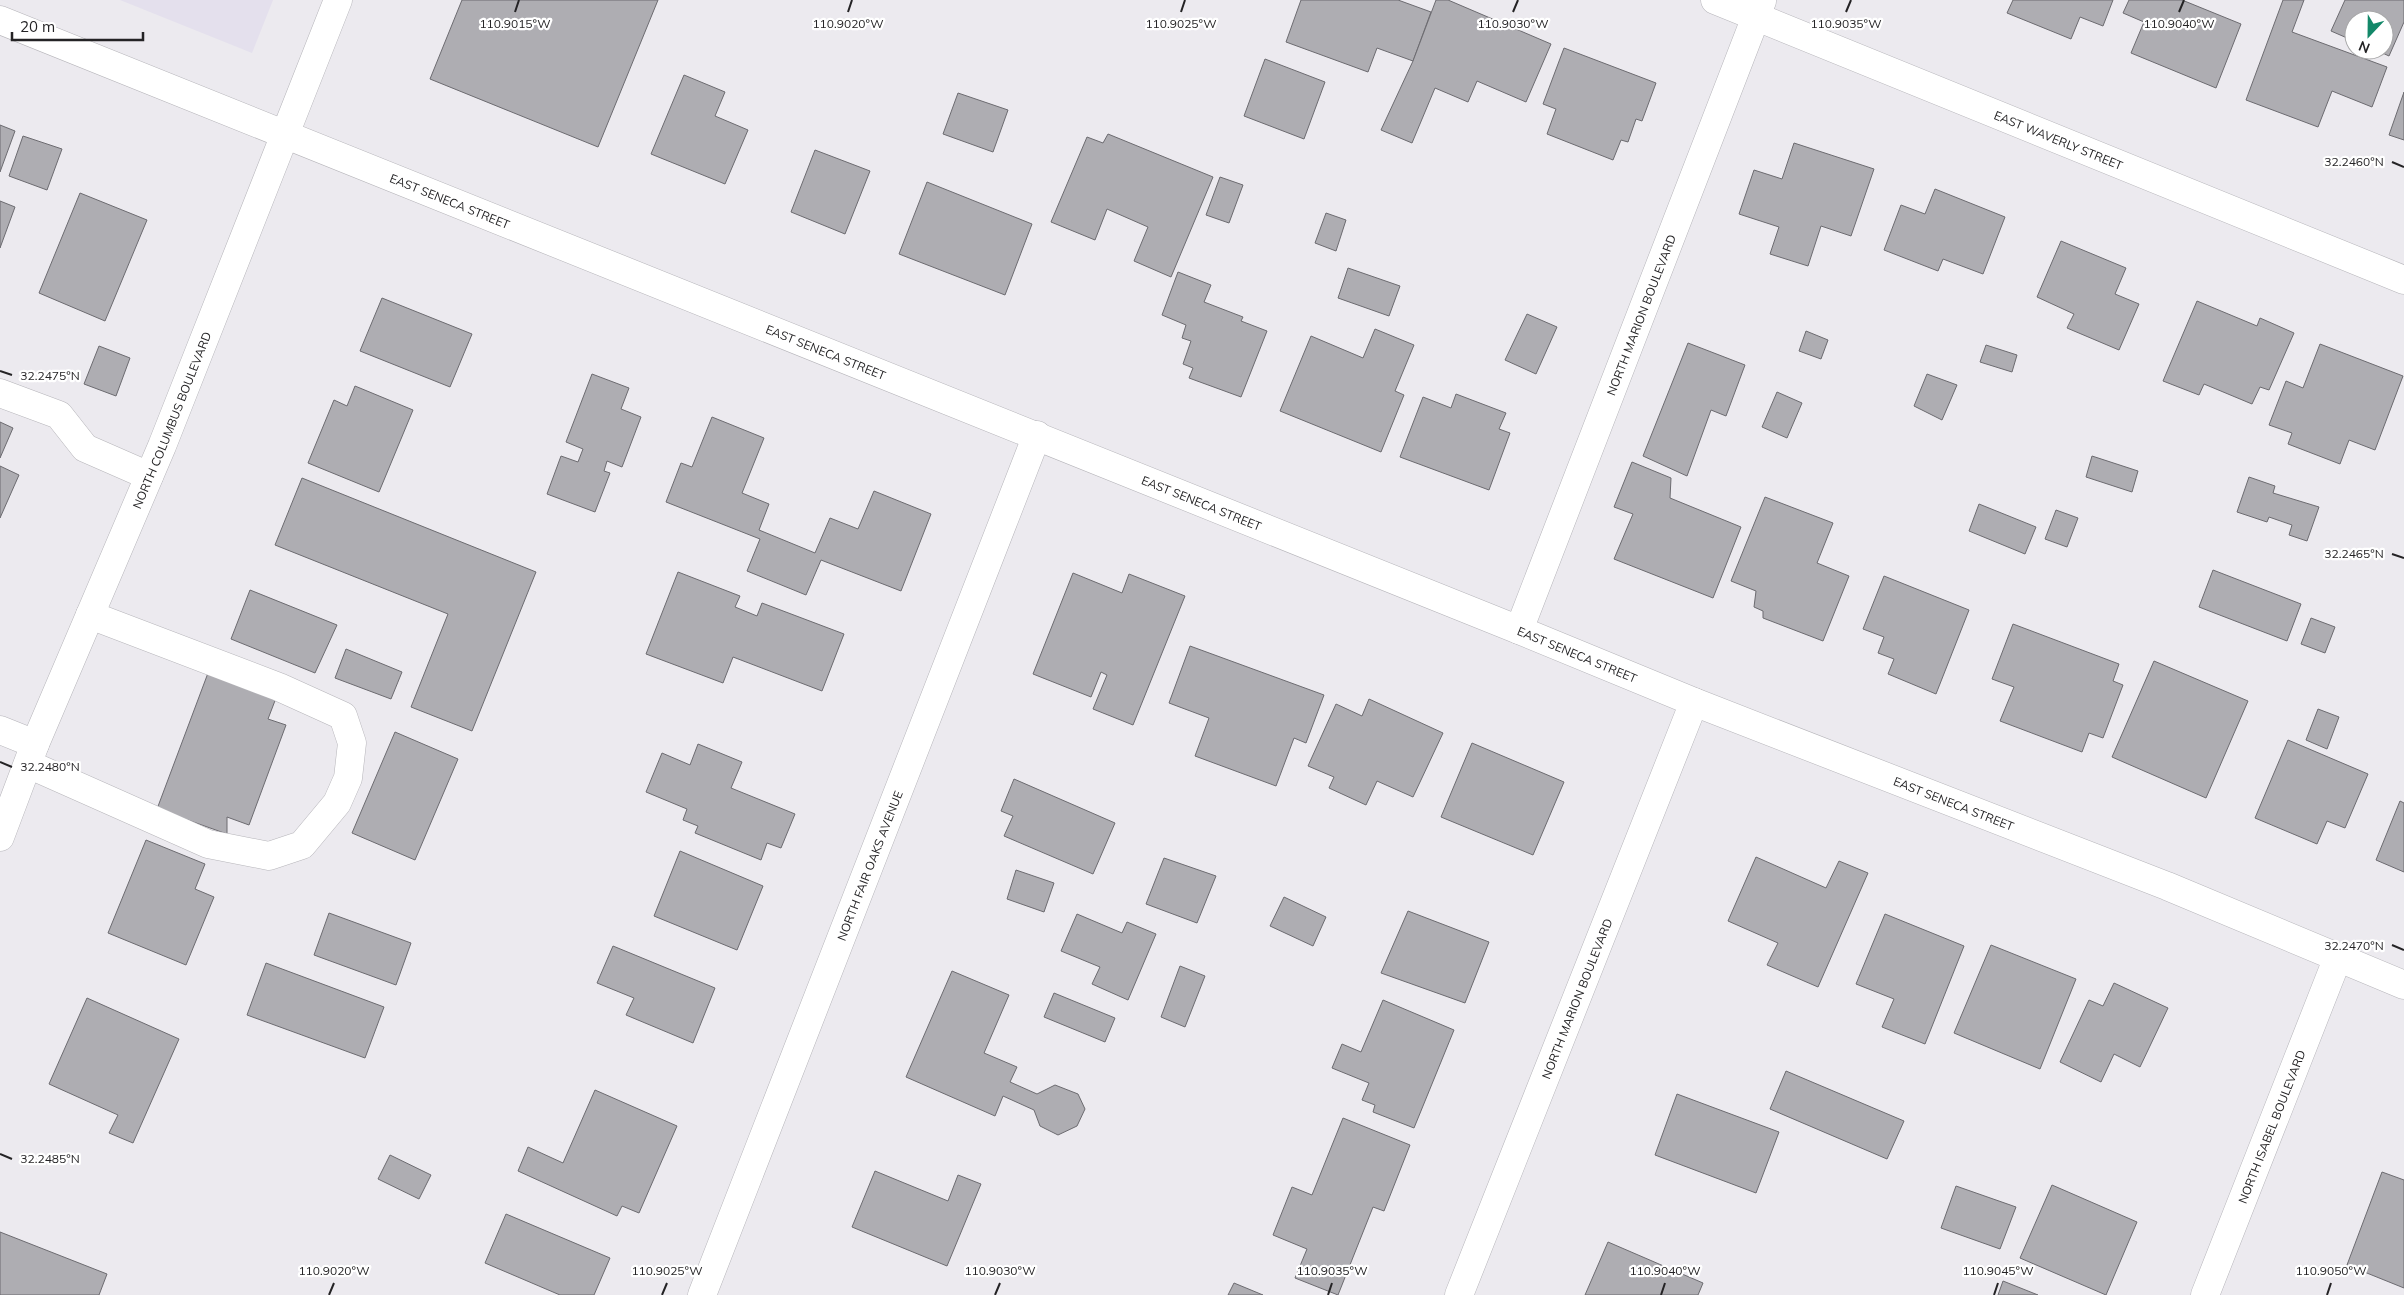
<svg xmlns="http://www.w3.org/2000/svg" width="2404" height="1295" viewBox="0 0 2404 1295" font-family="Mulish,sans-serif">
  <rect width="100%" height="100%" fill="#eceaef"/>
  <!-- built -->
  <polygon fill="#e4e0ed" points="120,0 273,0 252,53"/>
  <!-- building -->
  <g fill="#aeadb2" stroke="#6c6b70">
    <polygon points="462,0 658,0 598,147 430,79"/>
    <polygon points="1301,0 1398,0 1431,12 1413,61 1377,48 1368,72 1286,42"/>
    <polygon points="1436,0 1448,0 1551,44 1526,102 1477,81 1468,102 1435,88 1412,143 1381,130 1413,61"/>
    <polygon points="2013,0 2113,0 2103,26 2080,17 2071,39 2007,13"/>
    <polygon points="2129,0 2182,0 2241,24 2216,88 2131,53 2144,22 2123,13"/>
    <polygon points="2283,0 2304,0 2292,32 2387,67 2372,107 2332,91 2318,127 2246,100"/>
    <polygon points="2345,0 2404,0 2404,22 2389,56 2376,50 2384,50 2384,20 2354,20 2354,41 2331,31"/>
    <polygon points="1564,48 1656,83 1642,121 1636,119 1628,142 1621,140 1613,160 1547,134 1556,109 1543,104"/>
    <polygon points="1265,59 1325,82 1304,139 1244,116"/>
    <polygon points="684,75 725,92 715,116 748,130 725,184 651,154"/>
    <polygon points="2404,92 2404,140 2389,135"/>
    <polygon points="958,93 1008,110 993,152 943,134"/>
    <polygon points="0,125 15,131 0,172"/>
    <polygon points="1108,134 1213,177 1171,277 1134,261 1148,227 1107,209 1095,240 1051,222 1087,137 1103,143"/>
    <polygon points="23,136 62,149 47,190 9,176"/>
    <polygon points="1794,143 1874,169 1851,236 1821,226 1808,266 1770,254 1779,227 1739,214 1754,170 1782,179"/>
    <polygon points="815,150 870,171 845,234 791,212"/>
    <polygon points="1220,177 1243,185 1229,223 1206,215"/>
    <polygon points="927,182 1032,224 1005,295 899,254"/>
    <polygon points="1935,189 2005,217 1983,274 1943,259 1938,271 1884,250 1901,205 1925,214"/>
    <polygon points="80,193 147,220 105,321 39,293"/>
    <polygon points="0,201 15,207 0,248"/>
    <polygon points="1326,213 1346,220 1336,251 1315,243"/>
    <polygon points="2061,241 2126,268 2115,294 2139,304 2119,350 2067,328 2074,314 2037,297"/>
    <polygon points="1348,268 1400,286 1389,316 1338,298"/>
    <polygon points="1178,272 1211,285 1204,302 1243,317 1241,321 1267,331 1241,397 1189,378 1193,368 1183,364 1191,341 1182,338 1186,325 1162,315"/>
    <polygon points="382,298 472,334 450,387 360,351"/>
    <polygon points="2197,301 2257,326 2260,318 2294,333 2269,390 2260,387 2252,404 2204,384 2199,395 2163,381"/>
    <polygon points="1527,314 1557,327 1536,374 1505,360"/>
    <polygon points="1375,329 1414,345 1395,391 1404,395 1381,452 1280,411 1311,336 1363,358"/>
    <polygon points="1806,331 1828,340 1821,359 1799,351"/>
    <polygon points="1688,343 1745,365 1726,416 1711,410 1687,476 1643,456"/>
    <polygon points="2320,344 2403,376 2375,450 2349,440 2340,464 2288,444 2292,433 2269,425 2286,381 2303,388"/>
    <polygon points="1986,345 2017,355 2012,372 1980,362"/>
    <polygon points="99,346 130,358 116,396 84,384"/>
    <polygon points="592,374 629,388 621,409 641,417 622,467 607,461 604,471 610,473 595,512 547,494 561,456 578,462 583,449 566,442"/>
    <polygon points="1927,374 1957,385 1942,420 1914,406"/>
    <polygon points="355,386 413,410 379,492 308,463 334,400 347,406"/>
    <polygon points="1777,392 1802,403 1787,438 1762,427"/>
    <polygon points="1456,394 1506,413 1499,429 1510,433 1489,490 1400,457 1423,397 1451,408"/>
    <polygon points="712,417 764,438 742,493 769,504 759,530 815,553 830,518 858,529 874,491 931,514 901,591 821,560 806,595 747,571 760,539 666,502 681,463 692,467"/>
    <polygon points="0,422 13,428 0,458"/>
    <polygon points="2092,456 2138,471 2132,492 2086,477"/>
    <polygon points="1632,462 1671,478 1670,498 1741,527 1713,598 1614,559 1633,514 1614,507"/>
    <polygon points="0,466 19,475 0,518"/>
    <polygon points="2249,477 2275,486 2273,493 2319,507 2307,541 2289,535 2292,525 2269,517 2267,522 2237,512"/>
    <polygon points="302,478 536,572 472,731 411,707 448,614 275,545"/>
    <polygon points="1765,497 1833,523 1817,563 1849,576 1823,641 1763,618 1763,611 1754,607 1756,591 1731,581"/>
    <polygon points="1979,504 2036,527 2025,554 1969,531"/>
    <polygon points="2056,510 2078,518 2067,547 2045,539"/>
    <polygon points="2213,570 2301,604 2287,641 2199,607"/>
    <polygon points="678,572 740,596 735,607 757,616 762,603 844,634 822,691 733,657 723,683 646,654"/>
    <polygon points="1073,573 1122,593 1129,574 1185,596 1133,725 1093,709 1107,675 1101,672 1091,697 1033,674"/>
    <polygon points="1884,576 1969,610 1936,694 1888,674 1894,659 1878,653 1884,637 1863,629"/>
    <polygon points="250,590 337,625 315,673 231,639"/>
    <polygon points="2311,618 2335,627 2325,653 2301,644"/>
    <polygon points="2013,624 2119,664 2113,681 2123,685 2103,738 2089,733 2082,752 2000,721 2014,687 1992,679"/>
    <polygon points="1190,646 1324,695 1306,743 1294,738 1276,786 1195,756 1209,718 1169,703"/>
    <polygon points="346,649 402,672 391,699 335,678"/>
    <polygon points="2154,661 2248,701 2206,798 2112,757"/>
    <polygon points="208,673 276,698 268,719 286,725 249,825 227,817 227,834 157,809"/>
    <polygon points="1369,699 1443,733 1413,797 1377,781 1366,805 1329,788 1334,777 1308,766 1336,704 1362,716"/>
    <polygon points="2318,709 2339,717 2327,749 2306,740"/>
    <polygon points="395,732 458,759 415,860 352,833"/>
    <polygon points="2288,740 2368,774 2345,828 2327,821 2317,844 2255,818"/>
    <polygon points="1472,743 1564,782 1533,855 1441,817"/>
    <polygon points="698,744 742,762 731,788 795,814 781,848 767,843 761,860 695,833 698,826 683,820 687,809 646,792 662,753 690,765"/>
    <polygon points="1014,779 1115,823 1093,874 1004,836 1013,816 1001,811"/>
    <polygon points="2400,801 2404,803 2404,872 2376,860"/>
    <polygon points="146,840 205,864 195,889 214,897 186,965 108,933"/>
    <polygon points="680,851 763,886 737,950 654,916"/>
    <polygon points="1756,857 1826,888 1839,861 1868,873 1818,987 1767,965 1778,943 1728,921"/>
    <polygon points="1164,858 1216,876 1197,923 1146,904"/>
    <polygon points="1016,870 1054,883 1044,912 1007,899"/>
    <polygon points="1284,897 1326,917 1313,946 1270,926"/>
    <polygon points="1408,911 1489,942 1465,1003 1381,973"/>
    <polygon points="329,913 411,943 396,985 314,955"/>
    <polygon points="1077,914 1122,933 1127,922 1156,934 1128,1000 1092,984 1100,967 1061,951"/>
    <polygon points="1885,914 1964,946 1925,1044 1882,1027 1894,999 1856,984"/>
    <polygon points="1991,945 2076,979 2040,1069 1954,1033"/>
    <polygon points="613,946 715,988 693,1043 626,1015 634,998 597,983"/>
    <polygon points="266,963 384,1007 365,1058 247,1015"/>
    <polygon points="1180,966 1205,976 1185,1027 1161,1017"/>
    <polygon points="952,971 1009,995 984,1053 1017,1067 1010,1082 1037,1094 1055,1085 1078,1094 1085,1109 1077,1126 1058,1135 1040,1126 1034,1110 1003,1096 995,1116 906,1077"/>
    <polygon points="2114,983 2168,1008 2140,1067 2114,1054 2101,1082 2060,1062 2089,1000 2103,1006"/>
    <polygon points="1054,993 1115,1018 1105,1042 1044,1017"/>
    <polygon points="87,998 179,1039 133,1143 109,1133 118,1115 49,1084"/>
    <polygon points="1383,1000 1454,1030 1414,1128 1373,1112 1375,1105 1362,1100 1369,1083 1332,1068 1342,1044 1361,1052"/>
    <polygon points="1786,1071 1904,1121 1887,1159 1770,1109"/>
    <polygon points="595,1090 677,1126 639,1213 622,1206 617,1216 518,1171 528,1147 563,1163"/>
    <polygon points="1677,1094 1779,1132 1756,1193 1655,1155"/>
    <polygon points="1343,1118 1410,1145 1384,1211 1373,1207 1338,1295 1295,1278 1307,1249 1273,1235 1292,1187 1312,1195"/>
    <polygon points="390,1155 431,1175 419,1199 378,1179"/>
    <polygon points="875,1171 948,1201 958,1175 981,1184 947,1266 852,1227"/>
    <polygon points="2382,1172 2404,1180 2404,1288 2347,1265"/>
    <polygon points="2052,1185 2137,1222 2106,1295 2020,1258"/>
    <polygon points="1956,1186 2016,1207 2000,1249 1941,1228"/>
    <polygon points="506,1214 610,1258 594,1295 560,1295 485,1263"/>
    <polygon points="0,1232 107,1274 99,1295 0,1295"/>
    <polygon points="1608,1242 1703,1283 1698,1295 1585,1295"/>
    <polygon points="2003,1281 2038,1295 1998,1295"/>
    <polygon points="1234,1283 1263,1295 1228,1295"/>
  </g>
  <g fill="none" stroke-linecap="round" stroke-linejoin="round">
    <defs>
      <g id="minor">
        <path id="s1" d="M1715 0 2404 280"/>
        <path id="s2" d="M0 20 1519 630 1694 702 2167 886 2404 985"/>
        <polyline points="0,393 59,415 85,448 149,476"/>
        <path id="s3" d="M1519 630 1762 1"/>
        <polyline points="0,730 35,744"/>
        <polyline points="28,764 208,844 269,856 302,845 337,803 348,778 352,743 343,716 279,687 90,615"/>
        <path id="s4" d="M0 837 35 744 162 446 338 0"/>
        <path id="s5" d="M702 1295 1037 435"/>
        <path id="s6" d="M1459 1295 1694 702"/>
        <path id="s7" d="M2205 1295 2338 957"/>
      </g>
    </defs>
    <!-- minor casing -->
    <use href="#minor" stroke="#b6b5ba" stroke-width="29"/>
    <!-- minor -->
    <use href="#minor" stroke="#fff" stroke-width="28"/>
  </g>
  <!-- ticks -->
  <path fill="none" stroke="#242325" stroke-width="2" d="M515 12 519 0M848 12 852 0M1181 12 1185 0M1513 12 1518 0M1846 12 1851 0M2179 12 2184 0M2392 162 2404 167M0 371 12 375M2392 554 2404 558M0 762 12 767M2392 945 2404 950M0 1154 12 1159M329 1295 334 1283M662 1295 667 1283M995 1295 1000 1283M1328 1295 1332 1283M1661 1295 1665 1283M1994 1295 1998 1283M2327 1295 2331 1283"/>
  <g text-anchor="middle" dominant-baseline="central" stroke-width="4.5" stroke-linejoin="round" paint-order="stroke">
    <!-- street labels -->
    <g font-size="12" fill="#242325" stroke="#fff">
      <text stroke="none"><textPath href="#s1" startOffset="371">EAST WAVERLY STREET</textPath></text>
      <text stroke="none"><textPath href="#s2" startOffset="485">EAST SENECA STREET</textPath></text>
      <text stroke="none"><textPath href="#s3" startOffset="338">NORTH MARION BOULEVARD</textPath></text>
      <text stroke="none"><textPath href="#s2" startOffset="890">EAST SENECA STREET</textPath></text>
      <text stroke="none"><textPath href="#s4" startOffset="451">NORTH COLUMBUS BOULEVARD</textPath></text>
      <text stroke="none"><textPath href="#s2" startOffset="1295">EAST SENECA STREET</textPath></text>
      <text stroke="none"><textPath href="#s2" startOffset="1700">EAST SENECA STREET</textPath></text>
      <text stroke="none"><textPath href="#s2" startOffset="2105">EAST SENECA STREET</textPath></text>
      <text stroke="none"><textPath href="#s5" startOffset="461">NORTH FAIR OAKS AVENUE</textPath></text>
      <text stroke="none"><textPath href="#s6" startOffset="319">NORTH MARION BOULEVARD</textPath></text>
      <text stroke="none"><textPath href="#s7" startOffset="181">NORTH ISABEL BOULEVARD</textPath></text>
    </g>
  </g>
  <g font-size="12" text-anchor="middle" fill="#242325" stroke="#fff" stroke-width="4.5" stroke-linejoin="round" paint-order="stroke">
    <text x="848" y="28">110.9020°W</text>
    <text x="1181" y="28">110.9025°W</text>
    <text x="1513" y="28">110.9030°W</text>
    <text x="1846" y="28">110.9035°W</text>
    <text x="515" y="28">110.9015°W</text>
    <text x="2179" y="28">110.9040°W</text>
    <text x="2354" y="166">32.2460°N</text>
    <text x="50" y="380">32.2475°N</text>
    <text x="2354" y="558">32.2465°N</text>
    <text x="50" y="771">32.2480°N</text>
    <text x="2354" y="950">32.2470°N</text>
    <text x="50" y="1163">32.2485°N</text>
    <text x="334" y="1275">110.9020°W</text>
    <text x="667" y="1275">110.9025°W</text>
    <text x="1000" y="1275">110.9030°W</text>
    <text x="1332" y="1275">110.9035°W</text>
    <text x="1665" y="1275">110.9040°W</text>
    <text x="1998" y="1275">110.9045°W</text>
    <text x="2331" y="1275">110.9050°W</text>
  </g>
  <!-- north arrow -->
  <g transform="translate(2369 35) rotate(202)"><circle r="24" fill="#ffffff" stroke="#a7a7a8"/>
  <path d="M0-4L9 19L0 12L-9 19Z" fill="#138869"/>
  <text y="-8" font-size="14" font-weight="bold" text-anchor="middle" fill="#242325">N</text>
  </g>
  <!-- scale -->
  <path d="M12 32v8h131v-8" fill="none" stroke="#242325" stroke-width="2.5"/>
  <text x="20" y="32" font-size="15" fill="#242325" stroke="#ffffff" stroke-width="4" paint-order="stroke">20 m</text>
</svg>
